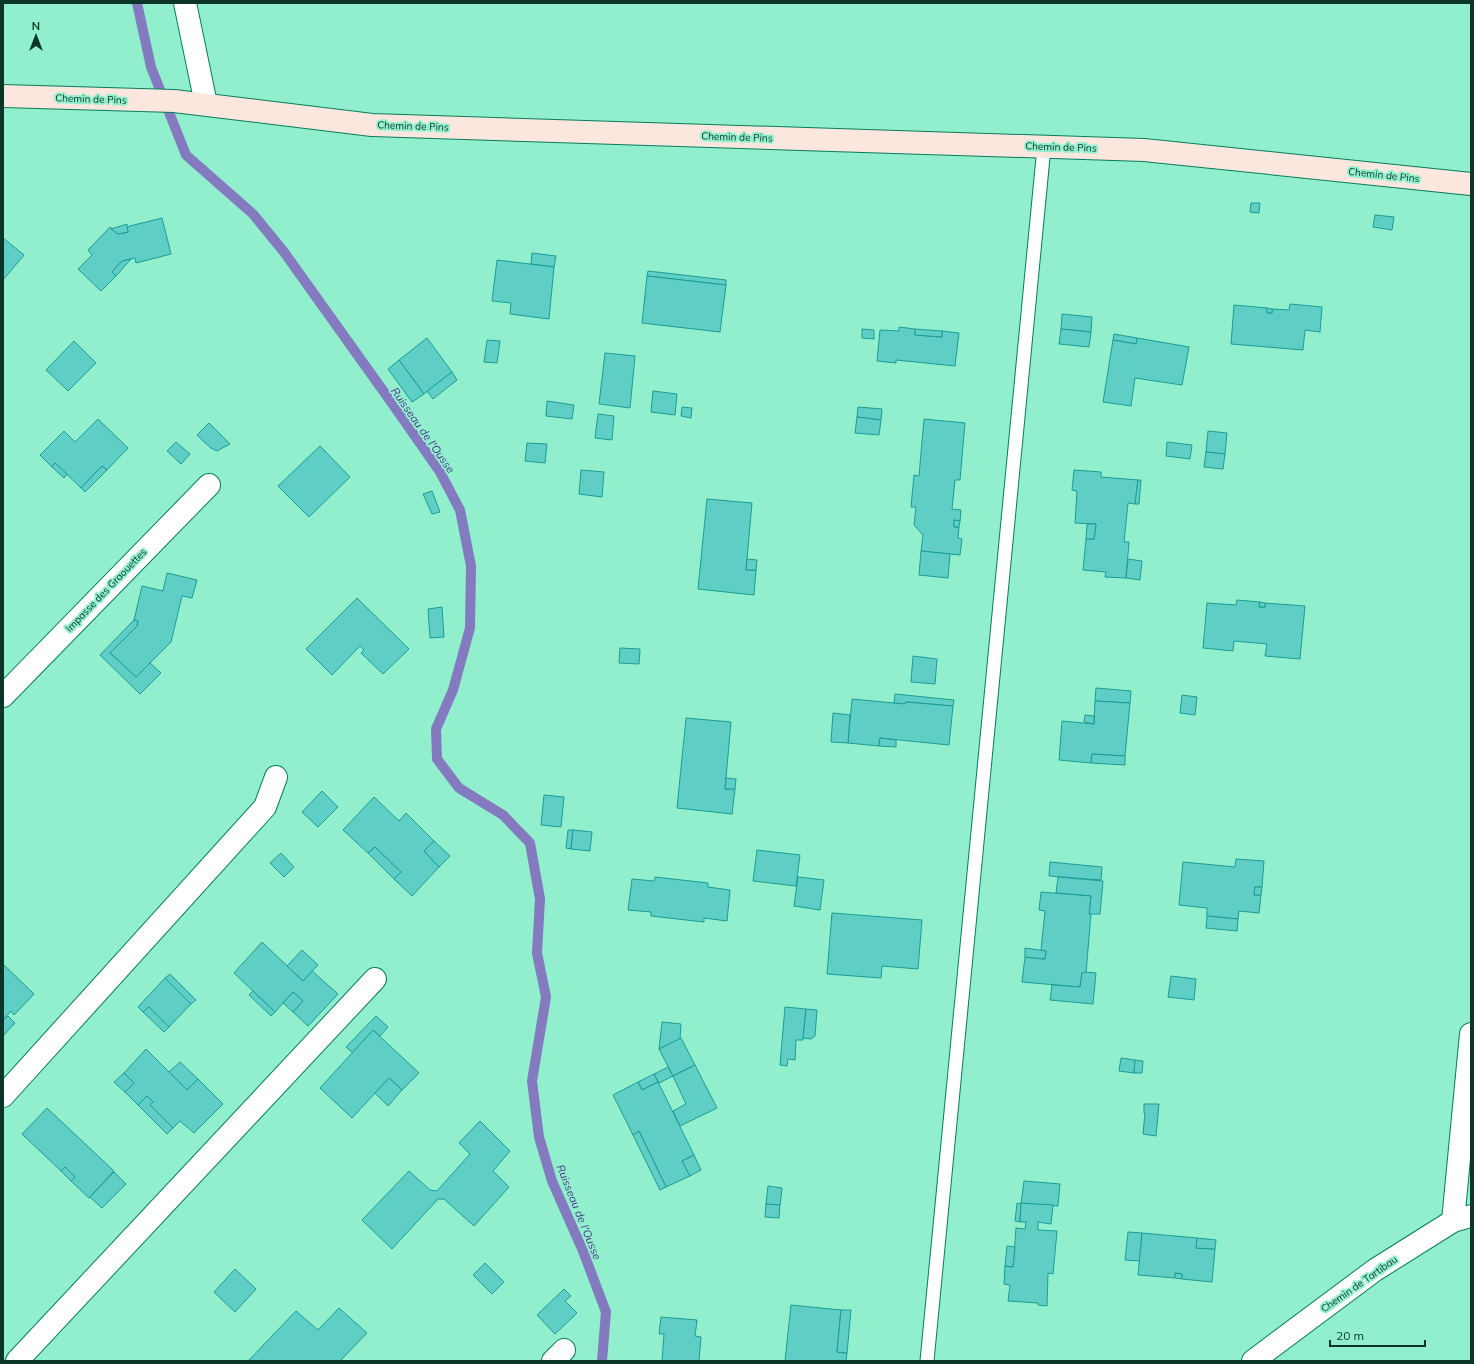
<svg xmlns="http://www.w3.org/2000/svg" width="1474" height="1364" viewBox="0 0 1474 1364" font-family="Mulish,sans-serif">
  <rect width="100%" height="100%" fill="#91efcd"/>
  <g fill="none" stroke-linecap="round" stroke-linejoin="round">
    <!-- stream -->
    <polyline stroke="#837ac0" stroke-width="10" points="137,3 151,67 186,155 253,214 284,252 394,406 440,472 460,510 471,566 470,628 453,690 436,729 437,759 459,788 503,815 530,843 540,899 537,953 546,997 532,1081 539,1137 552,1181 583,1251 606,1312 602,1361"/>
  </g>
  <!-- building -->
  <g fill="#5fcfc6" stroke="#1c9c94">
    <polygon points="1251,203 1260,203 1259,213 1250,212"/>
    <polygon points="1375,215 1394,217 1392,230 1373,227"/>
    <polygon points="162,218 171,254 136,263 135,258 122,261 112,272 116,276 101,291 78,269 92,255 88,250 110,227 118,234 128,232 126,227"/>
    <polygon points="127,224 128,232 118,234 111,229"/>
    <polygon points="3,238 24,255 3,280"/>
    <polygon points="532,253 556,256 554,267 531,264"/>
    <polygon points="131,259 116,276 112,272 122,261"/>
    <polygon points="497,260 554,267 549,319 510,314 511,303 492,301"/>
    <polygon points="648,271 726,280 726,285 647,276"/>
    <polygon points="647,276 726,285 720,332 642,323"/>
    <polygon points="1290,304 1322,307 1320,332 1305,330 1303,350 1231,344 1234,305 1267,308 1267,313 1272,313 1272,309 1289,310"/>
    <polygon points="1267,308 1272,309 1272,313 1267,313"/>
    <polygon points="1062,314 1092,317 1091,332 1061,329"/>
    <polygon points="899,327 915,329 915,335 942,337 942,331 959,333 955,366 896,360 896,363 877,361 880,330 899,331"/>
    <polygon points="862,329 874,330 874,339 862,338"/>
    <polygon points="915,329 942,331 942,337 915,335"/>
    <polygon points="1061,329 1091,332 1089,347 1059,344"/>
    <polygon points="1114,334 1137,338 1136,344 1113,340"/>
    <polygon points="427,338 452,372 424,394 399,360"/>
    <polygon points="1137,338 1189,347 1182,385 1135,378 1131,406 1103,402 1113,340 1136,344"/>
    <polygon points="487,340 500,341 497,363 484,362"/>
    <polygon points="74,341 96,363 68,391 46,370"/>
    <polygon points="605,353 635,356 630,408 599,404"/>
    <polygon points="399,360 424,394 412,402 388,369"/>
    <polygon points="452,372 457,380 433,399 427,391"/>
    <polygon points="653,391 677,394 675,415 651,412"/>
    <polygon points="547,401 574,405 572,419 546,416"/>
    <polygon points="682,407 692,408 691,418 681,416"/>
    <polygon points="858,407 882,409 881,420 857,417"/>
    <polygon points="598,414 614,416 612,440 595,438"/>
    <polygon points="857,417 881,420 879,435 855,433"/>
    <polygon points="98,419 128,448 107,470 102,466 81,488 55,463 52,467 40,455 64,431 75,442"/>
    <polygon points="924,419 965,423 960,480 955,480 952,509 961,510 960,521 954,520 954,527 959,527 958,538 962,539 960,555 921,551 923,535 914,525 916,507 911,507 914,475 919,476"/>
    <polygon points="209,423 230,444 217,451 211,448 203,441 197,435"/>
    <polygon points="1208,431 1227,433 1225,454 1206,452"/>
    <polygon points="176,442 190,454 181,464 167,451"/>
    <polygon points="1167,442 1192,445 1190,459 1166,456"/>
    <polygon points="527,443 547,444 545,463 525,461"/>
    <polygon points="320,446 350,477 309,517 278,486"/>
    <polygon points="1206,452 1225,454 1223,469 1204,467"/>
    <polygon points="55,463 67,474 64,478 52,467"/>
    <polygon points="102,466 107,470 85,492 81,488"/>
    <polygon points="581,470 604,472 602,497 579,494"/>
    <polygon points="1074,470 1101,472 1101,477 1138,480 1135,504 1128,503 1124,542 1129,542 1126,578 1105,577 1106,572 1083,570 1086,539 1094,539 1096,524 1075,523 1077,491 1072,490"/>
    <polygon points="1138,480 1141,480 1139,504 1135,504"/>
    <polygon points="432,491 440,512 432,514 423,494"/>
    <polygon points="707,499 752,503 746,570 756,570 754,595 698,589"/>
    <polygon points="954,520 960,521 959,527 954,527"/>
    <polygon points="1087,524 1096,524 1094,539 1086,539"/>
    <polygon points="921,551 950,554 948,578 919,575"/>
    <polygon points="747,559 757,560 756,570 746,570"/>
    <polygon points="1128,559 1142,561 1140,580 1126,578"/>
    <polygon points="167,573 197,580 192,598 182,596 171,642 136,677 110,653 137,626 138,621 134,620 142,586 163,591"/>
    <polygon points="357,598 409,649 383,674 361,653 364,650 360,646 332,675 306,649"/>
    <polygon points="1237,600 1260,602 1259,607 1265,607 1265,603 1305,606 1300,659 1265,656 1267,644 1234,641 1233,651 1203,648 1207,603 1236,605"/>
    <polygon points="1260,602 1265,603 1265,607 1259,607"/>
    <polygon points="442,607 444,637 430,638 428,609"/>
    <polygon points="134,620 138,621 137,626 110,653 136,677 150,663 161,673 140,694 100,655"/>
    <polygon points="620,648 640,649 639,664 619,663"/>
    <polygon points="913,656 937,659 935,684 911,682"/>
    <polygon points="1096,688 1131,691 1130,703 1095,701"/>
    <polygon points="895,694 954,700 953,706 906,702 905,704 894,703"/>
    <polygon points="1182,695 1197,697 1195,715 1180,713"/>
    <polygon points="852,699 905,704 906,702 953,706 949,745 880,738 879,746 848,743"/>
    <polygon points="1095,701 1130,703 1125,756 1092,754 1091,763 1059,760 1062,721 1094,724"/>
    <polygon points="833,713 850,715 848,743 831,742"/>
    <polygon points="1085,715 1094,716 1094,724 1084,722"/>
    <polygon points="686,718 731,722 725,789 735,789 732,814 677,808"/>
    <polygon points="880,738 896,740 896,747 879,746"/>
    <polygon points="1092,754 1125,756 1125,765 1091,763"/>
    <polygon points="726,778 736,779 735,789 725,789"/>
    <polygon points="322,791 338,807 318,827 302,812"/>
    <polygon points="544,795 564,797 561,827 541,825"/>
    <polygon points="374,797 399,821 406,813 434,841 424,851 439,867 412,896 394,879 401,872 375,847 368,853 343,830"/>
    <polygon points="568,830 573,830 571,849 566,848"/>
    <polygon points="573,830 592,832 590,851 571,849"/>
    <polygon points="434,841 450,856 439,867 424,851"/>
    <polygon points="375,847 401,872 394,879 368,853"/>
    <polygon points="757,850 800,855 796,886 753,881"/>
    <polygon points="281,853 294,867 284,877 270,863"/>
    <polygon points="1236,859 1264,861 1262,887 1255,887 1254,895 1261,895 1259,913 1239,911 1238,919 1207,916 1207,908 1179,905 1183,862 1235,867"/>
    <polygon points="1050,862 1102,867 1101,880 1049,876"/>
    <polygon points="655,877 708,883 708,887 730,890 727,921 704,918 704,922 651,916 651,912 628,910 632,879 654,881"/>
    <polygon points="798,877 824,880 820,910 794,906"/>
    <polygon points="1058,877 1103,881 1100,914 1089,914 1091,896 1056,893"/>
    <polygon points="1255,887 1262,887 1261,895 1254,895"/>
    <polygon points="1041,892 1091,896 1089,914 1091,914 1086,973 1082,973 1080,987 1022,982 1025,957 1045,959 1046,951 1041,950 1045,911 1039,910"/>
    <polygon points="832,913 922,920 918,969 882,966 881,978 827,974"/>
    <polygon points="1207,916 1238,919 1237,931 1206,928"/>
    <polygon points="262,942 303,981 312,971 338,994 308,1026 293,1012 303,1001 293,992 275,1012 234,973"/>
    <polygon points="1025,948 1046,951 1045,959 1025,957"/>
    <polygon points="302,950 318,965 303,981 287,966"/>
    <polygon points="3,964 34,994 14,1015 11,1011 3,1020"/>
    <polygon points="1086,972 1096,973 1093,1004 1050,1000 1052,985 1080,987 1082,973"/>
    <polygon points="170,974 196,1000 191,1004 165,978"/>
    <polygon points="1171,976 1196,979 1194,1000 1168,997"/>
    <polygon points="165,978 191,1004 169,1027 149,1007 143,1012 138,1007"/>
    <polygon points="253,991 275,1012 271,1016 249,995"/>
    <polygon points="293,992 303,1001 293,1012 283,1003"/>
    <polygon points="149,1007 169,1027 164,1032 143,1012"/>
    <polygon points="785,1007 806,1009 803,1040 796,1040 795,1060 788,1059 787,1066 780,1065"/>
    <polygon points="806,1009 817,1010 815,1036 811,1039 803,1038"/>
    <polygon points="8,1016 15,1023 3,1036 3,1020"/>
    <polygon points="376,1016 388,1027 380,1036 373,1030 353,1053 346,1047"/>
    <polygon points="662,1022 681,1024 680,1039 659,1049"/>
    <polygon points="373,1030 419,1073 402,1090 389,1078 352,1118 320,1088"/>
    <polygon points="681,1038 695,1065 673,1076 659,1049"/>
    <polygon points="146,1049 187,1090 198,1079 223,1104 194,1133 180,1121 173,1128 150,1105 153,1102 147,1096 138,1105 125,1092 134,1083 124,1073"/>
    <polygon points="1121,1058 1135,1060 1134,1073 1119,1071"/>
    <polygon points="1135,1060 1143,1061 1142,1073 1134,1073"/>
    <polygon points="180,1062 198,1079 187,1090 169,1072"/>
    <polygon points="695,1065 717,1108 680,1126 673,1111 686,1104 673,1076"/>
    <polygon points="668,1067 673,1076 659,1083 654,1074"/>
    <polygon points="124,1073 134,1083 125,1092 114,1082"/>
    <polygon points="654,1074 658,1082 642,1090 638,1082"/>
    <polygon points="389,1078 402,1090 388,1106 375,1093"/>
    <polygon points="638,1082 642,1090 658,1082 694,1155 682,1161 690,1176 666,1187 639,1131 633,1135 613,1095"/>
    <polygon points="147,1096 153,1102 150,1105 173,1128 167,1134 138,1105"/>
    <polygon points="1144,1104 1159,1104 1156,1136 1143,1134 1145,1113 1144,1113"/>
    <polygon points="47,1108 114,1171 89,1198 71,1181 75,1177 65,1167 61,1171 22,1134"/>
    <polygon points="480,1121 510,1151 493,1171 509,1187 474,1226 444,1199 438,1199 392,1249 362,1220 409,1171 430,1190 437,1191 470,1154 459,1143"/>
    <polygon points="639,1131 666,1187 660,1190 633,1135"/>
    <polygon points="694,1155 701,1170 690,1176 682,1161"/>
    <polygon points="65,1167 75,1177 71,1181 61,1171"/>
    <polygon points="114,1172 126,1184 102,1208 90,1197"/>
    <polygon points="1024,1181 1060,1184 1058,1206 1021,1203"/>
    <polygon points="768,1186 782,1188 780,1205 766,1204"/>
    <polygon points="1017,1203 1021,1204 1020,1222 1015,1221"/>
    <polygon points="1021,1203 1053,1205 1051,1224 1038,1222 1038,1230 1057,1231 1053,1274 1048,1273 1047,1306 1038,1305 1038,1303 1008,1301 1010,1285 1004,1284 1005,1266 1013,1267 1016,1228 1025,1229 1026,1222 1020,1222"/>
    <polygon points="766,1204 780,1205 779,1218 765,1217"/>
    <polygon points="1128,1232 1142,1233 1140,1261 1125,1260"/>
    <polygon points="1142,1233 1197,1238 1196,1248 1215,1249 1212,1282 1182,1279 1182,1274 1175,1273 1175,1278 1138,1275"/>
    <polygon points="1197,1238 1216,1240 1215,1249 1196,1248"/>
    <polygon points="1007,1246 1015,1247 1013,1267 1005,1266"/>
    <polygon points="485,1263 504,1282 492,1294 473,1275"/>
    <polygon points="235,1269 256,1289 235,1312 214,1292"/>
    <polygon points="1175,1273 1182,1274 1182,1279 1175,1278"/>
    <polygon points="564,1289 571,1296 565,1301 577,1313 555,1334 537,1315"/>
    <polygon points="791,1305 841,1310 837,1352 847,1353 846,1361 785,1361"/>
    <polygon points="339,1308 367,1333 340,1361 248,1361 296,1311 318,1330"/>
    <polygon points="841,1310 851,1310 847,1353 837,1352"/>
    <polygon points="661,1317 697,1320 695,1336 701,1337 699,1361 662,1361 664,1334 659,1334"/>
  </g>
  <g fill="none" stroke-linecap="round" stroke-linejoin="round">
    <defs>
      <polyline id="lane" points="927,1361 1044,147"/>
      <g id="street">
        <polyline points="185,3 206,104"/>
        <polyline points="3,696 209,485"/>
        <polyline points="3,1096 265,807 276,777"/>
        <polyline points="1453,1221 1471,1034"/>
        <polyline points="17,1361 375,979"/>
        <polyline points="553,1361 564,1350"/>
        <polyline points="1253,1361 1375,1270 1453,1221 1471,1216"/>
      </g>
      <polyline id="secondary" points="3,96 174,101 372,125 1144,150 1471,184"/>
    </defs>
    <!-- lane casing -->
    <use href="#lane" stroke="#077c5e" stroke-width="15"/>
    <!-- street casing -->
    <use href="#street" stroke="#077c5e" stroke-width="24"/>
    <!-- secondary casing -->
    <use href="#secondary" stroke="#077c5e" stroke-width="24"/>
    <!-- lane -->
    <use href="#lane" stroke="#fff" stroke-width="13"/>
    <!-- street -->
    <use href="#street" stroke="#fff" stroke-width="22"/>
    <!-- secondary -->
    <use href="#secondary" stroke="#fbe7dd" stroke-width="22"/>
  </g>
  <g text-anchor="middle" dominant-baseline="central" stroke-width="4" stroke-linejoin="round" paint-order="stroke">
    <!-- street labels -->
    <g font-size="10" fill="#0b3528" stroke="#91efcd">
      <text transform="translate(91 99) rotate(2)">Chemin de Pins</text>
      <text transform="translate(413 126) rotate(2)">Chemin de Pins</text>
      <text transform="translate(737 137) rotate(2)">Chemin de Pins</text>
      <text transform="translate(1061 147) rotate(2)">Chemin de Pins</text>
      <text transform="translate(1384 175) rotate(6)">Chemin de Pins</text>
      <text transform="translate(106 590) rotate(-46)">Impasse des Graouettes</text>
      <text transform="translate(1359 1284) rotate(-35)">Chemin de Tartibau</text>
    </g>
    <!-- water labels -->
    <g font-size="11" font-style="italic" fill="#49378b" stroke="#91efcd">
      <text transform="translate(423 430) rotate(55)">Ruisseau de l'Ousse</text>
      <text transform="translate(579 1212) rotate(68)">Ruisseau de l'Ousse</text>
    </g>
  </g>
  <!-- border -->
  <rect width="1474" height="1364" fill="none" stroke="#0b3528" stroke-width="8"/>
  <!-- north arrow -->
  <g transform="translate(36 36)" stroke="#91efcd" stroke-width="3" paint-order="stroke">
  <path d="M0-3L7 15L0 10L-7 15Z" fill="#0b3528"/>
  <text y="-6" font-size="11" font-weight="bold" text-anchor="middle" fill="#0b3528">N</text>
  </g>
  <!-- scale -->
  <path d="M1330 1340v6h95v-6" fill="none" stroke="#0b3528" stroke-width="2"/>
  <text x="1336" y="1340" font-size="12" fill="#0b3528" stroke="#91efcd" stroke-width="3" paint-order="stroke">20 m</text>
</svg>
